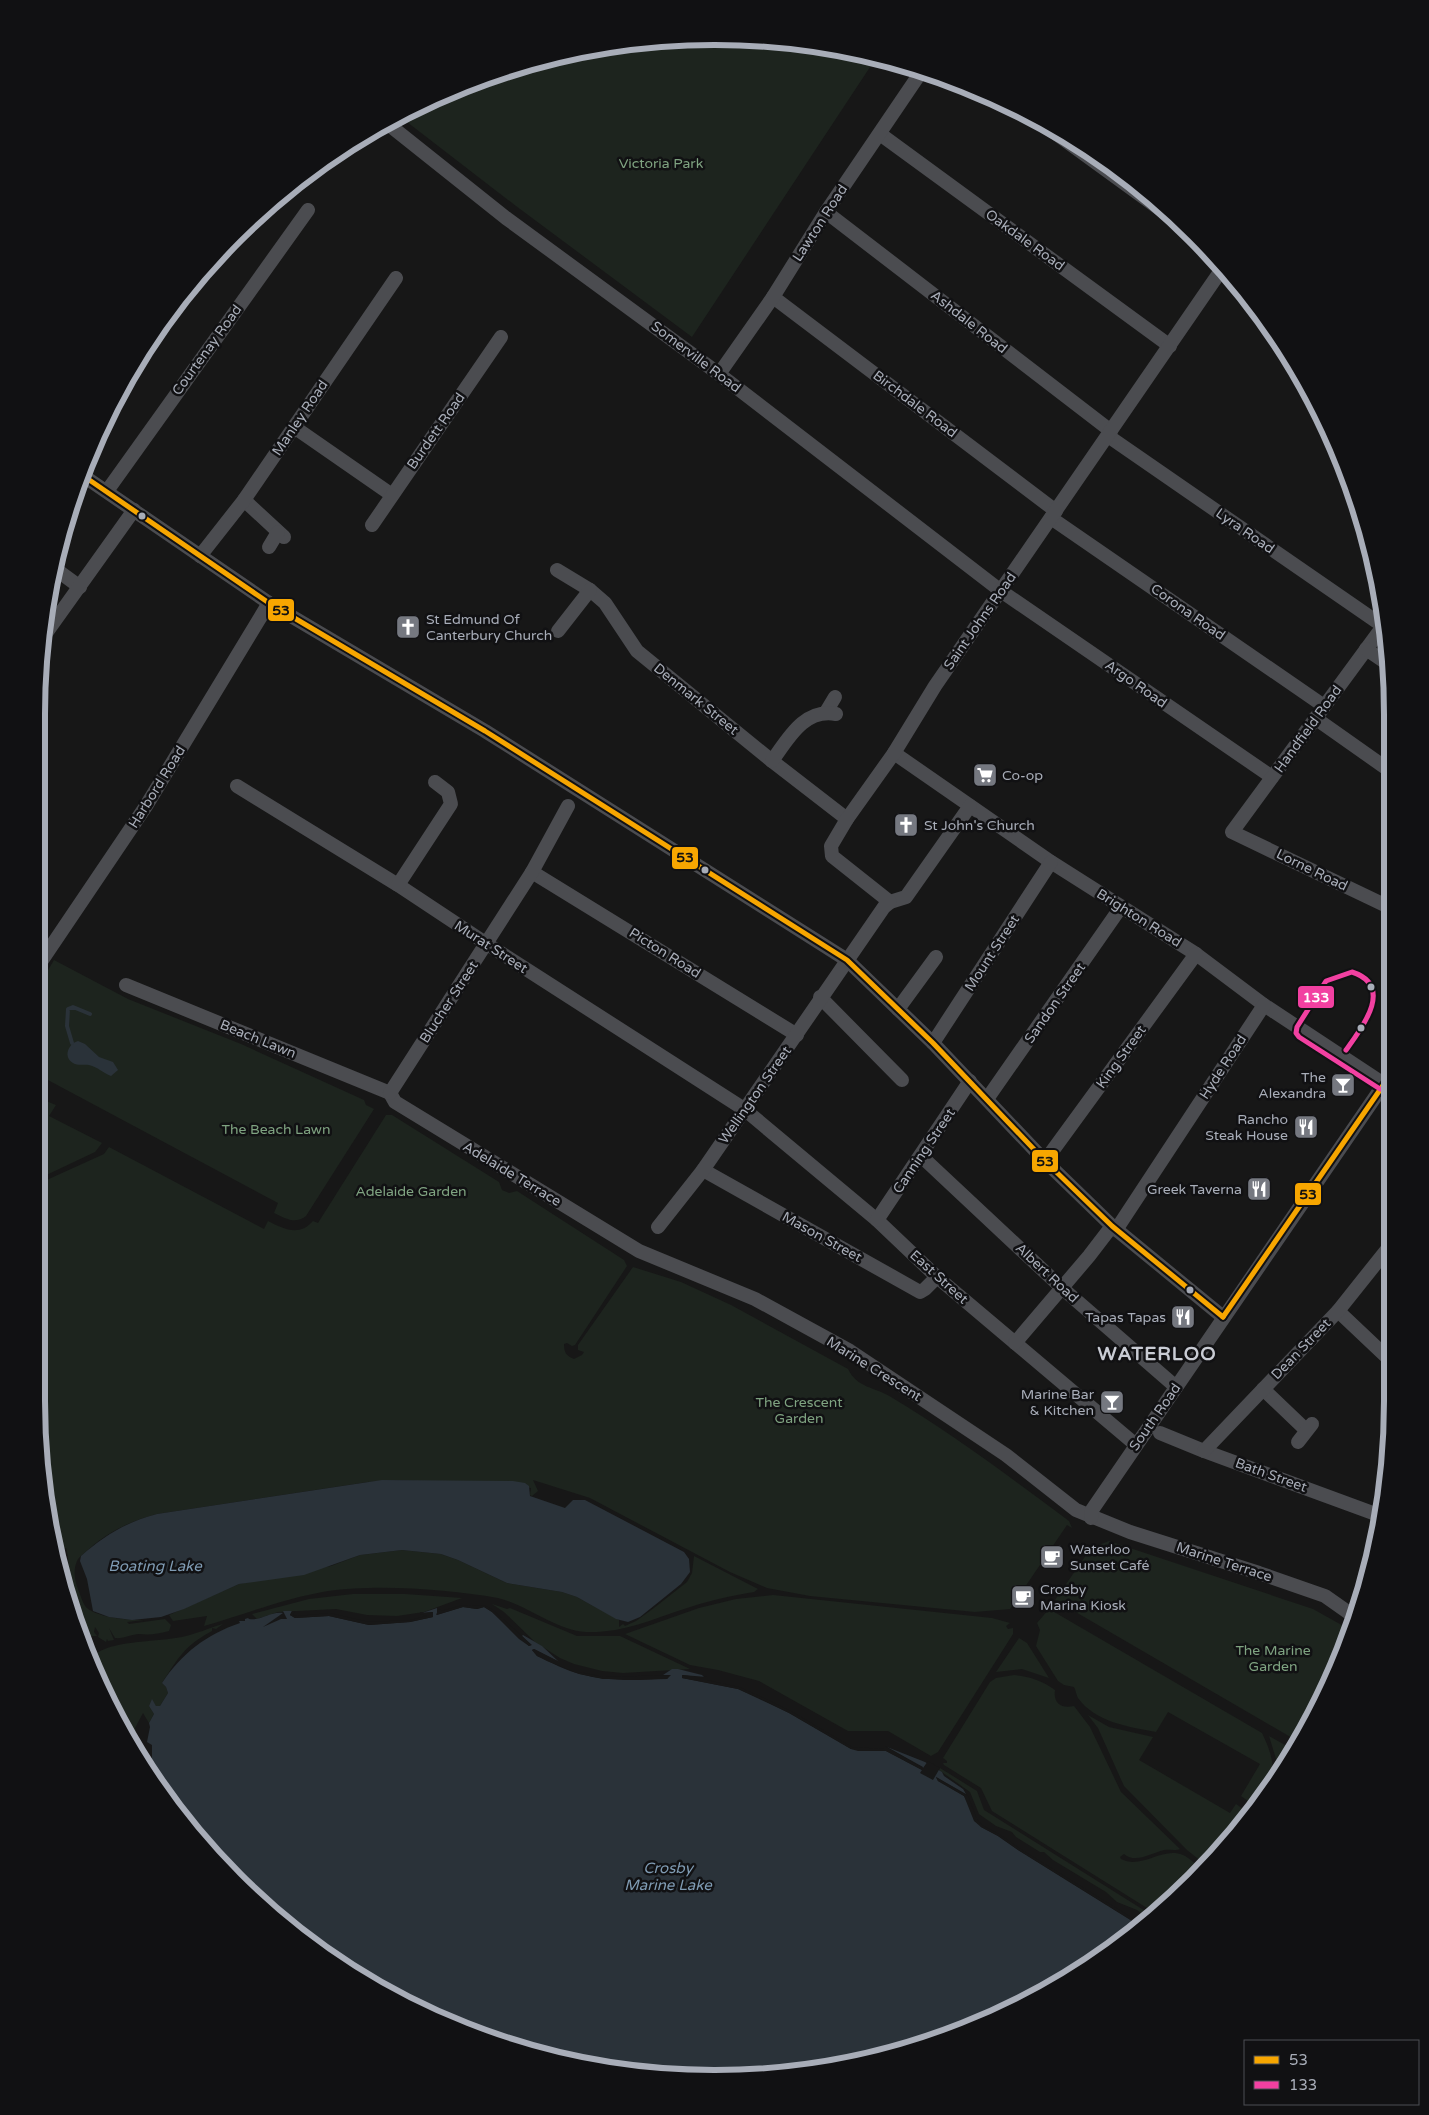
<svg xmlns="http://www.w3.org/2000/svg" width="1429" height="2115" viewBox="0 0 1429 2115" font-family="'Varela Round',sans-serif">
  <rect width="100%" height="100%" fill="#171717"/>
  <!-- green -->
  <g fill="#1d241e">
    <polygon points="714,36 847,49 876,58 692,337 516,206 407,122 417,108 455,88 582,49"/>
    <path d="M54 960 128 999 241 1044 364 1100 366 1105 374 1109 306 1216C295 1225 285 1218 274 1213L278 1203 46 1079 39 1092 38 987Z"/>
    <polygon points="39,1098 56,1105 49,1116 102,1143 95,1152 40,1178 40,1169 47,1157 40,1148"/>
    <path d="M386 1115H392L499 1182 502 1190 509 1193 517 1191 624 1260 627 1266 575 1345 572 1346 567 1343 564 1344C564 1352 566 1356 574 1359L582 1355 584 1352 578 1350V1345L633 1267 681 1282 731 1305 848 1369C857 1388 875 1387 891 1397 953 1434 1011 1478 1069 1521L1072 1528 1067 1525 1010 1609 975 1612 810 1596 767 1588 730 1572 590 1498 533 1480 538 1491 532 1496 530 1495 531 1488 400 1480 368 1482 157 1514C131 1521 109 1531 89 1549 86 1552 81 1555 78 1559 73 1568 74 1579 78 1589 80 1594 82 1601 85 1606 95 1618 129 1620 144 1620L127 1622 129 1624 165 1619 171 1625 169 1631C158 1634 150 1635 139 1634 132 1634 124 1639 115 1638L109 1628 114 1640 108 1641 107 1639 106 1642 98 1637 99 1633 95 1627 94 1632 97 1636H89L83 1641 71 1615 73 1614 71 1612 73 1602 78 1603V1600L65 1586C68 1572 70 1562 66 1548L57 1551 42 1489 40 1183 104 1154 109 1147 264 1229 268 1221C284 1229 299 1237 313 1221L318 1223Z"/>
    <polygon points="1109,1541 1313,1609 1347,1628 1323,1701 1299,1742 1055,1600 1091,1548"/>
    <path d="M402 1550 441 1554 458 1560 507 1583 562 1592 577 1597 619 1620V1627L623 1624 625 1626 636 1621 654 1608 687 1582 692 1573 694 1556 758 1589 754 1592C730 1596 707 1601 684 1609 650 1620 624 1633 586 1632 557 1631 527 1605 498 1598 449 1589 377 1584 328 1591 286 1598 245 1614 204 1626L207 1616 173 1621 169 1615 239 1584 331 1566 360 1555Z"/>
    <polygon points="353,1594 405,1594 462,1598 424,1612 397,1616 367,1615 336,1609 278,1612 257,1619 252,1614 309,1599"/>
    <polygon points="773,1595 992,1618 1010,1623 1006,1626 1008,1629 1013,1628 1013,1634 938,1752 931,1756 888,1731 848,1731 759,1681 718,1670 690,1665 625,1634 699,1608 736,1599"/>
    <polygon points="492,1604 507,1609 510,1608 577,1636 620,1636 690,1669 623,1673 602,1671 574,1664 560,1658 535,1642 504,1612"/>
    <path d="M1049 1609 1262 1733C1270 1749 1277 1769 1270 1787 1267 1794 1260 1800 1255 1806L1241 1796 1260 1764 1168 1712 1156 1732C1129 1727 1095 1722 1078 1698 1076 1694 1076 1691 1074 1687L1064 1685 1058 1681 1036 1646 1040 1630 1037 1623Z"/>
    <path d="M223 1624 216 1629 212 1628V1631C184 1646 179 1657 162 1683L166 1687 168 1693 160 1706H156L152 1700 149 1706 154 1714 149 1723 143 1713 135 1728 147 1769 96 1667 97 1653C117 1640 158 1642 182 1637 196 1634 209 1628 223 1624Z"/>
    <polygon points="1019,1638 1027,1643 1049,1678 1022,1669 996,1672"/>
    <path d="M1014 1675C1029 1676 1043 1681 1055 1690 1053 1703 1061 1709 1074 1706L1090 1727 1121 1792 1180 1849C1175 1851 1169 1849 1164 1850 1151 1853 1136 1864 1124 1854L1120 1857 1121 1859C1142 1870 1162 1846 1183 1855 1190 1858 1196 1865 1202 1869L1188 1885 1155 1910 1147 1908 992 1811 981 1788 944 1765 943 1763H947V1761L943 1758 990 1682 996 1678Z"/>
    <polygon points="1088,1715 1109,1727 1153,1737 1139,1760 1230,1813 1236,1804 1249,1813 1206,1865 1187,1850 1124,1786 1098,1728"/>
    <polygon points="1269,1736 1294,1750 1277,1779 1276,1759"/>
    <polygon points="940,1768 977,1791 984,1810 1150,1914 1146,1917 1137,1910 1117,1902 1106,1892 1053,1860 1044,1852 1040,1852 1016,1837 1012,1832 996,1826 979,1814 970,1792 939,1770"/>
  </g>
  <!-- water -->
  <g fill="#2a3239">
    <path d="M78 1041 85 1044 99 1057 113 1062 118 1070 111 1076C103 1073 98 1067 89 1065 84 1064 78 1066 73 1063 63 1057 68 1044 78 1041Z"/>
    <path d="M382 1480 513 1481 525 1483 529 1486 530 1496 565 1508 573 1500H585L684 1552 689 1559 690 1572 681 1584 640 1617 628 1622 616 1619 577 1597 562 1592 507 1583 458 1560 441 1554 402 1550 360 1555 304 1575 239 1584 184 1609 161 1617 132 1620 109 1617 93 1611 87 1579 80 1561 81 1556C104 1536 126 1522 157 1514Z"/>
    <path d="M463 1607 477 1609 484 1607 492 1612 529 1646 531 1645 522 1636 523 1635 542 1646 559 1662 534 1649 532 1650 537 1656C551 1662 566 1671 580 1674 609 1682 637 1680 667 1679L670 1675H663L672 1669H678L702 1675 705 1678 683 1675 682 1678 738 1689 789 1713 851 1749 886 1751 922 1770 923 1767 887 1747 925 1762 942 1772 944 1776 963 1789 966 1794 936 1777 938 1781 964 1796 981 1827 998 1836 1018 1850 1137 1924 1053 1988 933 2043 847 2066 670 2077 539 2056 455 2027 301 1938 205 1848 152 1779V1745L147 1742 150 1727 149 1723 154 1714 149 1706 152 1699 156 1706H160L168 1693 166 1687 162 1683C181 1654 207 1634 240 1623L239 1621H245V1619L248 1618 249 1619C261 1621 271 1611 283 1613L263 1627 281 1619H287L283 1611H292L290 1615 295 1618 329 1616 369 1625 410 1622 433 1617 432 1612 422 1613 437 1608V1615Z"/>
  </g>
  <!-- pier -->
  <g fill="#171717">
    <polygon points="463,1605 477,1606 484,1605 493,1610 532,1645 529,1646 519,1639 492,1612 484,1607 477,1609 463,1607 436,1615 438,1610 441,1609 441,1611"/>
    <polygon points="292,1611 295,1611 293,1615 296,1616 330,1613 369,1622 410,1620 427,1616 420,1614 420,1612 424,1612 423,1613 433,1612 433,1617 410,1622 369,1625 329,1616 295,1618 290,1615"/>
    <polygon points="534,1649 580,1672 604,1677 671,1675 667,1679 603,1679 579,1674 547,1661 537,1656 532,1650"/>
    <polygon points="682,1675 707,1677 707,1680 739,1687 764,1698 791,1711 852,1747 885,1749 885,1746 923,1768 928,1761 940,1768 933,1780 920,1773 922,1770 886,1751 858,1751 851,1749 789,1713 763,1700 738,1689 682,1678"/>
    <polygon points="936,1777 968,1796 977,1819 982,1825 999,1834 1019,1848 1139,1922 1137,1924 1018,1850 998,1836 981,1827 974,1821 964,1796 938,1781"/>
  </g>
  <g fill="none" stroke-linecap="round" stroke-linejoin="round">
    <!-- stream -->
    <polyline stroke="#2a3239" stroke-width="4" points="72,1043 67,1026 68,1009 73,1007 90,1014"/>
    <!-- minor -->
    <g stroke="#4b4c50" stroke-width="14">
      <polyline points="388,124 506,218 719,374 1001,591 1272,777"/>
      <polyline points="1047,127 1186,228"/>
      <polyline points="880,134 1170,346"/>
      <polyline points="826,212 1111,431"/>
      <polyline points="773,297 1056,511"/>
      <polyline points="1273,331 1279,338"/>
      <polyline points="719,374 773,297 826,212 921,72"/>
      <polyline points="294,427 392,495"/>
      <polyline points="1108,436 1383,626"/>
      <polyline points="85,477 269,603 485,731 847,960 933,1043 1045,1161 1112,1226 1223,1317"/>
      <polyline points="107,491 308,210"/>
      <polyline points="244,500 284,537"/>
      <polyline points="1051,518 1324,706"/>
      <polyline points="372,525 501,337"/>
      <polyline points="269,547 278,532"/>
      <polyline points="200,556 244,500 396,278"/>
      <polyline points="54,568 80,587"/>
      <polyline points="557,570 590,590 605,603 637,651 772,761 847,819"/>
      <polyline points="1384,625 1232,832 1393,909"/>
      <polyline points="558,631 590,590"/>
      <polyline points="44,636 134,510"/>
      <polyline points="1366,649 1388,664"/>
      <polyline points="826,712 835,697"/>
      <polyline points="1315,718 1393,773"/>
      <polyline points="894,753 1051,862 1196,954 1264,1005 1393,1090"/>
      <path d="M772 761C788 739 804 708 836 714"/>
      <polyline points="237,786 398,885 487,944 744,1109 877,1220 937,1277 1136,1445"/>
      <polyline points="532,872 797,1035"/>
      <polyline points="398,885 451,804 448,792 435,782"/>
      <polyline points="890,902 906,897 970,806"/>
      <polyline points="38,966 146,806 269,603"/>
      <polyline points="126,985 390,1093"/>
      <polyline points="820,997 902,1080"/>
      <polyline points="898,1009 936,957"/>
      <polyline points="933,1043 1051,862"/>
      <polyline points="390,1093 395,1102 639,1251 755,1299 850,1351 1006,1455 1076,1510 1130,1532 1259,1573 1325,1596 1352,1615"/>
      <polyline points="390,1093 532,872 568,806"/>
      <polyline points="987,1099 1121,907"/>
      <polyline points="921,1156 1062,1288 1176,1387"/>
      <polyline points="1045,1161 1196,954"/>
      <polyline points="703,1170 920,1292 925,1289 937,1277"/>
      <polyline points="877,1220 970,1081"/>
      <polyline points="658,1227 703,1170 884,907 890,902 832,856 831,846 847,819 894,753 935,686 1222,269"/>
      <polyline points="1116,1230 1264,1005"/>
      <polyline points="1338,1311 1393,1363"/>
      <polyline points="1015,1343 1089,1256 1112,1226"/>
      <polyline points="1263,1389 1306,1430"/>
      <polyline points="1160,1433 1204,1451 1381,1516"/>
      <polyline points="1298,1442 1312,1424"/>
      <polyline points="1204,1451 1338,1311 1393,1242"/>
      <polyline points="1091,1518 1092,1510 1393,1071"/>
    </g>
    <defs>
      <g id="bus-1">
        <polyline points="85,477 269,603 485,731 847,960 933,1043 1045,1161 1112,1226 1223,1317"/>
        <polyline points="1223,1317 1393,1071"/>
      </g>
      <path id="bus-2" d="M1346 1050C1362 1028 1395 986 1352 972L1326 981 1297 1027 1296 1033 1299 1037 1380 1089"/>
    </defs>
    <!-- bus-1 casing -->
    <use href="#bus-1" stroke="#111113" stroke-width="9"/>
    <!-- bus-2 casing -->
    <use href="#bus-2" stroke="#111113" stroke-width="9"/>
    <!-- bus-1 -->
    <use href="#bus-1" stroke="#f7a600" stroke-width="5"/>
    <!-- bus-2 -->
    <use href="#bus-2" stroke="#f240a1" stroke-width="5"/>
  </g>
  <!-- icons -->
  <defs>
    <symbol id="church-square" viewBox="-11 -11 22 22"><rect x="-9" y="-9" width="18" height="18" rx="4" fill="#757880" stroke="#111113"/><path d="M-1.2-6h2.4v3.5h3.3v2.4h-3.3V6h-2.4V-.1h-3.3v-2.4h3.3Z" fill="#fff"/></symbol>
    <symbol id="supermarket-square" viewBox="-11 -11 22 22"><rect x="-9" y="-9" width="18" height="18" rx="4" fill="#757880" stroke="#111113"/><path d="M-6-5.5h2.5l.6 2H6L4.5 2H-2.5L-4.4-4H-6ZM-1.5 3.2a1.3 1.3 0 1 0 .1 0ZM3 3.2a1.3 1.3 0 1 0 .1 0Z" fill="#fff"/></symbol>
    <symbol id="bar-square" viewBox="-11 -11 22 22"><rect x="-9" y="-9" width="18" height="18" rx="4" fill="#757880" stroke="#111113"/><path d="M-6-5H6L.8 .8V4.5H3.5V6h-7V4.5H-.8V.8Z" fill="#fff"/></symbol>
    <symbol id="restaurant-square" viewBox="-11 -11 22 22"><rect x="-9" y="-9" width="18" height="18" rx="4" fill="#757880" stroke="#111113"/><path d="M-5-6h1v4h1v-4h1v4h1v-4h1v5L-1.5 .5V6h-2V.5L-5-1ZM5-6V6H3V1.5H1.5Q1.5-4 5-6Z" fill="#fff"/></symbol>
    <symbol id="cafe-square" viewBox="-11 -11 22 22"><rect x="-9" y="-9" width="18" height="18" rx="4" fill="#757880" stroke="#111113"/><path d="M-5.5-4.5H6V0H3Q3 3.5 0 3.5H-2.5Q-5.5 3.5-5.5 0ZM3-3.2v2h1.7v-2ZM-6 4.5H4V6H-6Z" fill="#fff"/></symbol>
  </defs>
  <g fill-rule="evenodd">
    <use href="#church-square" x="394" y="613" width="28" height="28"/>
    <use href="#supermarket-square" x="971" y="761" width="28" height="28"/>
    <use href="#church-square" x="892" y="811" width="28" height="28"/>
    <use href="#bar-square" x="1329" y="1071" width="28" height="28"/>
    <use href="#restaurant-square" x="1292" y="1113" width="28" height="28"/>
    <use href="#restaurant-square" x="1245" y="1175" width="28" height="28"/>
    <use href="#restaurant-square" x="1169" y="1303" width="28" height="28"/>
    <use href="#bar-square" x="1098" y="1388" width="28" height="28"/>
    <use href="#cafe-square" x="1038" y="1543" width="28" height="28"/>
    <use href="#cafe-square" x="1009" y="1583" width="28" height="28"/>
  </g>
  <!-- markers -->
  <g fill="#a8adb8" stroke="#111113" stroke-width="2">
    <circle cx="142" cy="516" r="4.5"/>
    <circle cx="705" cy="870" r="4.5"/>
    <circle cx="1371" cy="987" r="4.5"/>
    <circle cx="1361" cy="1028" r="4.5"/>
    <circle cx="1190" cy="1290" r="4.5"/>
  </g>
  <g text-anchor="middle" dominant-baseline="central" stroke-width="5" stroke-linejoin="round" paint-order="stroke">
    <!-- park labels -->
    <g font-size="14" fill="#7fa381" stroke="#111113">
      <text x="661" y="163">Victoria Park</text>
      <text x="276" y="1129">The Beach Lawn</text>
      <text x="411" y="1191">Adelaide Garden</text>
      <text x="799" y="1402">The Crescent<tspan x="799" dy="16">Garden</tspan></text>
      <text x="1273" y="1650">The Marine<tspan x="1273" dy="16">Garden</tspan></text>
    </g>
    <!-- street labels -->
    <g font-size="14" fill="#a8adb8" stroke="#111113">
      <text transform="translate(820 223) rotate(-57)">Lawton Road</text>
      <text transform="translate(1025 240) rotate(36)">Oakdale Road</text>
      <text transform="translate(969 322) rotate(38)">Ashdale Road</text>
      <text transform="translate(207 350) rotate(-54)">Courtenay Road</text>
      <text transform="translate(696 357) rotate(37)">Somerville Road</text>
      <text transform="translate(915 404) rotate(37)">Birchdale Road</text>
      <text transform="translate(300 418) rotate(-56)">Manley Road</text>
      <text transform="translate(436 431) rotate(-55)">Burdett Road</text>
      <text transform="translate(1245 531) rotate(35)">Lyra Road</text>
      <text transform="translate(1188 612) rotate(35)">Corona Road</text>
      <text transform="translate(980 621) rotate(-55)">Saint Johns Road</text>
      <text transform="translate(1136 684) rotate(35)">Argo Road</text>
      <text transform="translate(696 699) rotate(39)">Denmark Street</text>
      <text transform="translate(1308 729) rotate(-54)">Handfield Road</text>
      <text transform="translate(157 787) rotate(-58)">Harbord Road</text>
      <text transform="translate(1312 870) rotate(26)">Lorne Road</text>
      <text transform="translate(1139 918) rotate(32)">Brighton Road</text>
      <text transform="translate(491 947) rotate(33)">Murat Street</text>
      <text transform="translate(665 953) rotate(32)">Picton Road</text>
      <text transform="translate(992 953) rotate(-57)">Mount Street</text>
      <text transform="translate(449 1002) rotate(-57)">Blucher Street</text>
      <text transform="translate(1055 1003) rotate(-55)">Sandon Street</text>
      <text transform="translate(258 1039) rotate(22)">Beach Lawn</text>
      <text transform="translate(1121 1057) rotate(-54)">King Street</text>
      <text transform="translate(1223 1067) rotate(-57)">Hyde Road</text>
      <text transform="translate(755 1095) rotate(-55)">Wellington Street</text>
      <text transform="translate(924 1151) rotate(-56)">Canning Street</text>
      <text transform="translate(512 1174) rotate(31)">Adelaide Terrace</text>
      <text transform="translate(822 1237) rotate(29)">Mason Street</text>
      <text transform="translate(1047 1273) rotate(43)">Albert Road</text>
      <text transform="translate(939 1277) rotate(42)">East Street</text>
      <text transform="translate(1301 1349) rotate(-46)">Dean Street</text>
      <text transform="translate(874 1369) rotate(32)">Marine Crescent</text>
      <text transform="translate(1155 1417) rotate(-55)">South Road</text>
      <text transform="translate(1271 1475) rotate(20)">Bath Street</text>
      <text transform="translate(1224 1562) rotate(18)">Marine Terrace</text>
    </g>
    <!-- poi labels -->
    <g font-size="14" fill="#a8adb8" stroke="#111113" text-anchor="start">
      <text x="426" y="619">St Edmund Of<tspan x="426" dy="16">Canterbury Church</tspan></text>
      <text x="1002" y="775">Co-op</text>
      <text x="924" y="825">St John's Church</text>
      <text x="1326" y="1077" text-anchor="end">The<tspan x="1326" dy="16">Alexandra</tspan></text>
      <text x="1288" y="1119" text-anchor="end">Rancho<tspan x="1288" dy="16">Steak House</tspan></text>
      <text x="1242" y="1189" text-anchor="end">Greek Taverna</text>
      <text x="1166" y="1317" text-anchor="end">Tapas Tapas</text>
      <text x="1094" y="1394" text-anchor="end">Marine Bar<tspan x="1094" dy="16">&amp; Kitchen</tspan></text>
      <text x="1070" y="1549">Waterloo<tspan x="1070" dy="16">Sunset Café</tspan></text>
      <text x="1040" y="1589">Crosby<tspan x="1040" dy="16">Marina Kiosk</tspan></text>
    </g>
    <!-- water labels -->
    <g font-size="15" font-style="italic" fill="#7f9bb3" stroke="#111113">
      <text x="155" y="1566">Boating Lake</text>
      <text x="668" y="1868">Crosby<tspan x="668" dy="17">Marine Lake</tspan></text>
    </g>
    <!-- district labels -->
    <g font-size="19" font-weight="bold" letter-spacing="1" fill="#c9ccd4" stroke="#111113">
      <text x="1157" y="1354">WATERLOO</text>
    </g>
  </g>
  <!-- crop -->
  <path d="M0 0H1429V2115H0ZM714 45H715A669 669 0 0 1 1384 714V1401A669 669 0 0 1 715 2070H714A669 669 0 0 1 45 1401V714A669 669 0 0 1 714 45Z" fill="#111113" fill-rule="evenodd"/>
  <path fill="none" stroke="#a8adb8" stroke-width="6" d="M714 45H715A669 669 0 0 1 1384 714V1401A669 669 0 0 1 715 2070H714A669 669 0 0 1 45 1401V714A669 669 0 0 1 714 45Z"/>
  <g stroke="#111113" stroke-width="2">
    <rect x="267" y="598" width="28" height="24" rx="5" fill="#f7a600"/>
    <rect x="671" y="846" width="28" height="24" rx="5" fill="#f7a600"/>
    <rect x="1297" y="985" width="38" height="24" rx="5" fill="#f240a1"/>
    <rect x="1031" y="1149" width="28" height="24" rx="5" fill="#f7a600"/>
    <rect x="1294" y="1182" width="28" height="24" rx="5" fill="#f7a600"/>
  </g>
  <g font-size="14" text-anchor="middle" font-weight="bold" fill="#fff">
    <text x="1316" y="1002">133</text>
  </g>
  <g font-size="14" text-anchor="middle" font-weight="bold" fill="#111">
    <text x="281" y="615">53</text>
    <text x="685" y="862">53</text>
    <text x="1045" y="1166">53</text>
    <text x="1308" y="1199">53</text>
  </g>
  <!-- legend -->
  <rect x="1244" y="2040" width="175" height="65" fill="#111113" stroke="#4d4f55"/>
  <rect x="1254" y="2056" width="25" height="8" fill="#f7a600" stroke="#4d4f55"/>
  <text x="1289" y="2065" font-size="15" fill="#a8adb8">53</text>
  <rect x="1254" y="2081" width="25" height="8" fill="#f240a1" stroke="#4d4f55"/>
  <text x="1289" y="2090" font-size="15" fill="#a8adb8">133</text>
</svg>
